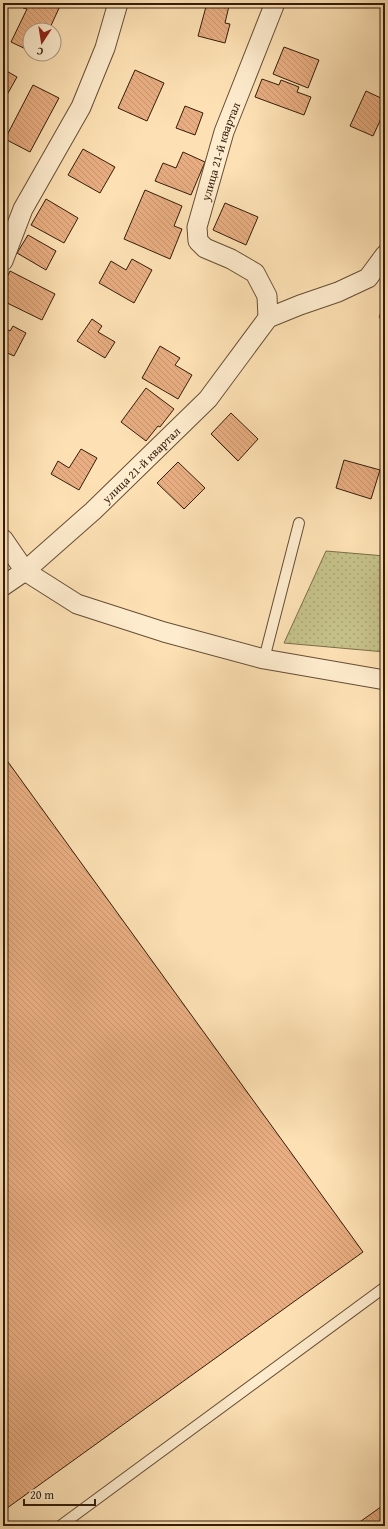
<svg xmlns="http://www.w3.org/2000/svg" width="388" height="1529" viewBox="0 0 388 1529" font-family="'Gentium Book Plus',serif">
  <defs>
    <pattern id="grass-dots" width="8" height="8" patternUnits="userSpaceOnUse"><rect width="8" height="8" fill="#c5c189"/><path d="M2 2h.1M6 6h.1" fill="none" stroke="#aaa575" stroke-width="1.8" stroke-linecap="round"/></pattern>
    <pattern id="building-back-hatch" width="6" height="6" patternUnits="userSpaceOnUse"><rect width="6" height="6" fill="#e8ae81"/><path d="M-1 5l2 2M0 0l6 6M5-1l2 2" fill="none" stroke="#c8956e"/></pattern>
  </defs>
  <rect width="100%" height="100%" fill="#fde1b4"/>
  <filter id="stains"><feTurbulence type="fractalNoise" baseFrequency=".005" numOctaves="4"/><feColorMatrix values="0 0 0 0 .2 0 0 0 0 .09 0 0 0 0 .02 0 0 0 .5 -.17"/></filter>
  <radialGradient id="worn" r=".72"><stop offset=".6" stop-color="#630" stop-opacity="0"/><stop offset="1" stop-color="#630" stop-opacity=".3"/></radialGradient>
  <!-- grass -->
  <g fill="url(#grass-dots)" stroke="#7c6e4a">
    <polygon points="385,300 385,325 379,317"/>
    <polygon points="326,551 385,556 385,652 284,643"/>
  </g>
  <!-- building -->
  <g fill="url(#building-back-hatch)" stroke="#341c0b">
    <polygon points="25,3 53,3 60,6 49,30 30,30 30,51 11,42 27,9 23,8"/>
    <polygon points="207,3 217,3 229,6 225,23 230,24 225,43 198,36"/>
    <polygon points="284,47 319,60 308,88 273,74"/>
    <polygon points="3,69 17,77 3,102"/>
    <polygon points="135,70 164,83 147,121 118,108"/>
    <polygon points="262,79 279,85 281,80 299,87 297,92 311,97 304,115 255,97"/>
    <polygon points="33,85 59,98 30,152 5,139"/>
    <polygon points="366,91 385,100 385,110 373,136 350,126"/>
    <polygon points="185,106 203,113 195,135 176,128"/>
    <polygon points="83,149 115,167 100,193 68,175"/>
    <polygon points="183,152 205,162 191,195 155,181 163,163 176,168"/>
    <polygon points="145,190 182,206 174,226 182,229 170,259 124,239"/>
    <polygon points="46,199 78,218 64,243 31,225"/>
    <polygon points="225,203 258,217 246,245 213,230"/>
    <polygon points="28,235 56,251 46,270 17,253"/>
    <polygon points="132,259 152,270 134,303 99,283 111,261 126,270"/>
    <polygon points="10,271 55,294 42,320 3,301 3,285"/>
    <polygon points="92,319 102,326 98,332 115,342 105,358 77,341"/>
    <polygon points="13,326 26,333 14,356 3,351 3,327 10,331"/>
    <polygon points="160,346 180,358 175,365 192,375 178,399 142,378"/>
    <polygon points="146,388 174,409 160,427 158,426 146,441 121,422"/>
    <polygon points="231,413 258,439 238,461 211,434"/>
    <polygon points="81,449 97,458 79,490 51,474 58,461 69,468"/>
    <polygon points="344,460 380,470 371,499 336,488"/>
    <polygon points="178,462 205,488 184,509 157,483"/>
    <polygon points="3,755 363,1252 3,1511"/>
    <polygon points="385,1504 385,1526 354,1526"/>
  </g>
  <g fill="none" stroke-linecap="round" stroke-linejoin="round">
    <defs>
      <g id="service">
        <polyline points="264,659 299,523"/>
        <polyline points="60,1526 385,1287"/>
      </g>
      <g id="minor">
        <polyline points="3,261 23,209 81,107 105,48 118,3"/>
        <path id="s1" d="M268 318 267 296 255 273 231 259 205 248 198 241 197 227 224 132 275 3"/>
        <polyline points="3,539 25,571 77,604 164,632 264,659 385,680"/>
        <path id="s2" d="M3 586 25 571 93 511 208 399 268 318 300 305 338 292 368 278 385 255"/>
      </g>
    </defs>
    <!-- service casing -->
    <use href="#service" stroke="#664d35" stroke-width="12"/>
    <!-- minor casing -->
    <use href="#minor" stroke="#664d35" stroke-width="21"/>
    <!-- service -->
    <use href="#service" stroke="#feecce" stroke-width="10"/>
    <!-- minor -->
    <use href="#minor" stroke="#feecce" stroke-width="19"/>
  </g>
  <g text-anchor="middle" dominant-baseline="central" stroke-width="3.5" stroke-linejoin="round" paint-order="stroke">
    <!-- street labels -->
    <g font-size="12" fill="#341c0b" stroke="#feecce">
      <text stroke="none"><textPath href="#s1" startOffset="207">улица 21-й квартал</textPath></text>
      <text stroke="none"><textPath href="#s2" startOffset="184">улица 21-й квартал</textPath></text>
    </g>
  </g>
  <!-- margin -->
  <rect width="388" height="1529" fill="none" stroke="#fde1b4" stroke-width="16"/>
  <rect x="4" y="4" width="380" height="1521" fill="none" stroke="#341c0b" stroke-width="2"/>
  <rect x="8" y="8" width="372" height="1513" fill="none" stroke="#341c0b"/>
  <!-- north arrow -->
  <g transform="translate(42 42) rotate(192)"><circle r="19" fill="#feecce" stroke="#ad9980"/>
  <path d="M0-3L7 15L0 10L-7 15Z" fill="#8f2418"/>
  <text y="-6" font-size="11" font-weight="bold" text-anchor="middle" fill="#341c0b">С</text>
  </g>
  <!-- scale -->
  <path d="M24 1499v6h71v-6" fill="none" stroke="#341c0b" stroke-width="2"/>
  <text x="30" y="1499" font-size="12" fill="#341c0b" stroke="#feecce" stroke-width="3" paint-order="stroke">20 m</text>
  <rect width="100%" height="100%" filter="url(#stains)"/>
  <rect width="100%" height="100%" fill="url(#worn)"/>
</svg>
